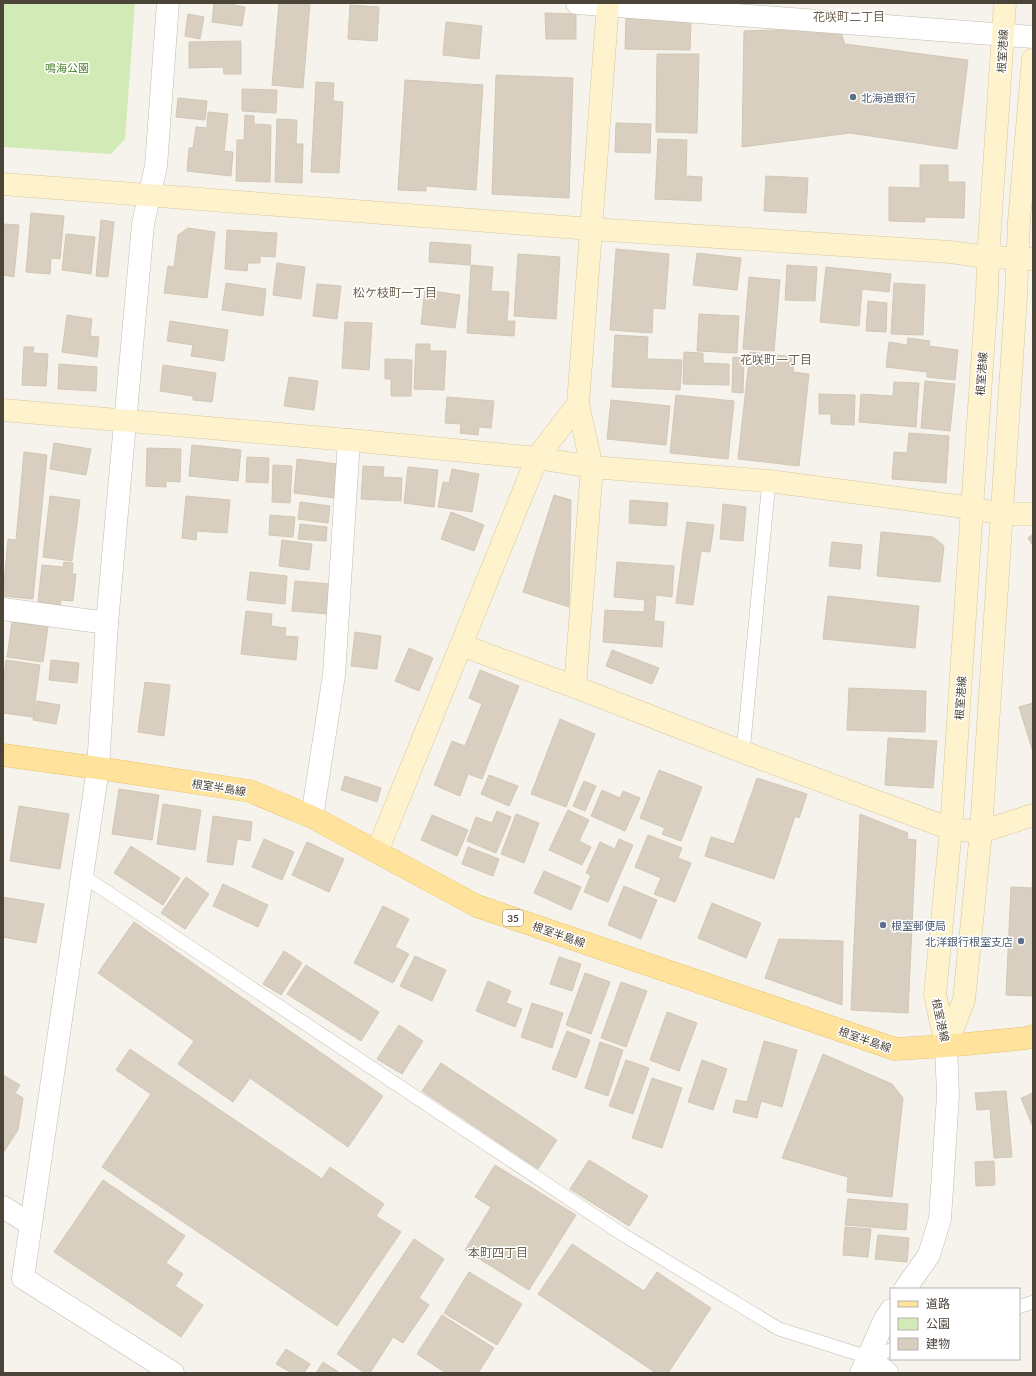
<svg xmlns="http://www.w3.org/2000/svg" width="1036" height="1376" viewBox="0 0 1036 1376" font-family="Lato,'Noto Sans JP',sans-serif">
  <rect width="100%" height="100%" fill="#f6f3ec"/>
  <!-- green -->
  <polygon fill="#d2eab5" points="3,3 135,3 125,139 111,154 3,147"/>
  <!-- building -->
  <g fill="#d8cfc1" stroke="#d3c7b4">
    <polygon points="214,3 234,3 234,5 245,7 242,26 212,22"/>
    <polygon points="279,3 310,3 303,88 272,85"/>
    <polygon points="350,5 379,7 377,41 348,39"/>
    <polygon points="545,13 576,14 576,39 546,39"/>
    <polygon points="188,14 204,17 200,39 185,36"/>
    <polygon points="626,18 691,20 690,50 625,49"/>
    <polygon points="446,22 482,26 479,59 443,55"/>
    <polygon points="804,29 841,33 845,44 968,60 957,149 850,133 742,147 744,31"/>
    <polygon points="241,41 241,74 224,74 223,67 189,68 189,42"/>
    <polygon points="657,54 699,54 697,133 656,132"/>
    <polygon points="496,75 573,78 569,198 492,194"/>
    <polygon points="405,80 483,85 476,190 426,186 426,191 398,190"/>
    <polygon points="316,82 334,83 333,101 343,102 339,173 311,172"/>
    <polygon points="242,89 277,90 276,113 242,111"/>
    <polygon points="178,98 207,101 205,120 176,117"/>
    <polygon points="208,112 228,114 224,151 233,152 231,176 187,171 189,148 193,148 196,127 207,128"/>
    <polygon points="245,115 254,116 254,124 271,125 270,182 236,181 237,140 244,140"/>
    <polygon points="277,119 297,120 296,144 303,144 302,183 275,182"/>
    <polygon points="616,123 651,124 650,153 615,152"/>
    <polygon points="658,139 687,140 686,176 702,177 701,201 655,199"/>
    <polygon points="920,165 948,165 948,182 965,182 964,218 925,217 925,222 889,221 889,187 920,188"/>
    <polygon points="766,176 808,178 806,213 764,211"/>
    <polygon points="31,213 64,216 60,259 51,258 50,274 26,272"/>
    <polygon points="101,220 114,222 108,277 96,276"/>
    <polygon points="3,224 19,225 14,277 3,275"/>
    <polygon points="188,228 215,232 207,298 164,293 168,266 174,267 178,235"/>
    <polygon points="227,230 277,233 275,257 260,256 260,263 248,263 247,271 225,269"/>
    <polygon points="66,234 95,237 91,274 62,270"/>
    <polygon points="430,242 471,245 470,265 429,262"/>
    <polygon points="616,249 669,254 665,309 653,308 652,333 610,330"/>
    <polygon points="697,253 741,258 737,290 693,285"/>
    <polygon points="518,254 560,257 556,319 514,316"/>
    <polygon points="277,263 305,267 301,299 273,295"/>
    <polygon points="471,265 493,267 491,291 509,292 507,321 515,321 514,336 467,333"/>
    <polygon points="787,265 817,267 815,301 785,300"/>
    <polygon points="826,267 891,274 889,292 862,289 859,326 820,322"/>
    <polygon points="749,277 780,280 774,351 743,349"/>
    <polygon points="226,283 266,289 263,316 222,310"/>
    <polygon points="894,283 925,285 923,335 891,334"/>
    <polygon points="317,284 341,286 337,319 313,316"/>
    <polygon points="425,290 460,295 455,328 421,324"/>
    <polygon points="868,301 887,303 886,332 866,331"/>
    <polygon points="699,314 739,316 737,353 697,351"/>
    <polygon points="67,315 92,319 90,336 99,337 97,357 62,352"/>
    <polygon points="170,321 228,330 224,361 191,356 193,345 167,341"/>
    <polygon points="345,322 372,323 369,370 342,368"/>
    <polygon points="615,335 648,337 647,359 682,360 680,390 612,387"/>
    <polygon points="908,338 930,341 929,346 958,350 955,380 927,377 927,372 886,367 889,342 907,345"/>
    <polygon points="416,344 430,344 430,351 446,351 444,390 414,389"/>
    <polygon points="24,347 34,347 33,353 48,354 46,386 22,385"/>
    <polygon points="684,352 703,353 703,363 729,364 729,385 683,384"/>
    <polygon points="750,352 794,357 793,372 809,374 799,466 738,459"/>
    <polygon points="733,357 744,358 743,393 732,392"/>
    <polygon points="385,359 412,360 411,396 391,396 391,379 385,379"/>
    <polygon points="59,364 97,367 96,391 58,389"/>
    <polygon points="163,365 216,373 212,402 193,400 193,396 160,391"/>
    <polygon points="289,377 318,381 314,410 284,406"/>
    <polygon points="925,381 955,384 950,431 921,428"/>
    <polygon points="894,382 919,383 916,427 859,422 861,394 893,396"/>
    <polygon points="819,394 855,395 854,425 831,424 831,414 819,414"/>
    <polygon points="676,395 734,401 728,459 670,453"/>
    <polygon points="447,397 494,401 491,428 479,427 478,435 460,433 461,424 445,423"/>
    <polygon points="611,400 670,406 666,445 607,439"/>
    <polygon points="909,433 949,436 946,483 892,479 894,452 907,453"/>
    <polygon points="54,443 91,449 86,475 50,469"/>
    <polygon points="192,445 241,450 238,481 189,476"/>
    <polygon points="147,448 181,449 180,482 166,481 166,487 146,486"/>
    <polygon points="24,452 47,455 33,599 3,596 8,539 16,540"/>
    <polygon points="247,457 269,458 268,483 246,482"/>
    <polygon points="297,459 338,464 335,498 294,493"/>
    <polygon points="273,465 292,466 290,503 272,502"/>
    <polygon points="363,466 384,467 383,477 402,478 401,501 361,499"/>
    <polygon points="408,467 438,470 434,507 404,503"/>
    <polygon points="452,469 479,474 472,512 438,507 443,482 449,483"/>
    <polygon points="554,495 571,500 569,607 523,592"/>
    <polygon points="50,496 80,500 72,561 43,557"/>
    <polygon points="186,496 230,500 227,533 197,531 196,540 182,538"/>
    <polygon points="630,500 668,503 666,526 629,523"/>
    <polygon points="300,502 330,506 328,523 298,519"/>
    <polygon points="723,504 746,507 743,541 720,539"/>
    <polygon points="451,512 484,525 474,551 441,539"/>
    <polygon points="270,515 295,517 293,537 269,535"/>
    <polygon points="687,522 714,525 710,552 701,551 693,605 676,603"/>
    <polygon points="300,524 327,527 326,541 298,539"/>
    <polygon points="881,532 933,537 944,546 940,582 877,576"/>
    <polygon points="1033,534 1033,546 1028,538"/>
    <polygon points="282,540 312,544 309,570 279,566"/>
    <polygon points="832,542 862,545 860,569 829,566"/>
    <polygon points="64,562 73,563 72,574 76,574 73,601 61,600 60,605 38,602 42,565 63,567"/>
    <polygon points="617,562 674,566 672,597 656,595 654,621 664,622 662,647 603,642 605,610 644,612 645,600 614,597"/>
    <polygon points="250,572 287,576 285,604 247,600"/>
    <polygon points="295,581 330,584 328,614 292,611"/>
    <polygon points="828,596 919,606 915,648 823,639"/>
    <polygon points="246,611 272,614 271,626 286,628 285,636 298,637 296,660 241,654"/>
    <polygon points="12,622 48,627 43,662 7,657"/>
    <polygon points="355,632 381,636 377,669 351,666"/>
    <polygon points="409,648 433,658 419,691 395,681"/>
    <polygon points="612,650 659,668 652,684 606,666"/>
    <polygon points="6,660 40,665 33,717 3,713 3,684"/>
    <polygon points="51,660 79,663 77,683 49,680"/>
    <polygon points="480,670 519,686 482,779 468,774 460,796 434,785 452,741 465,746 482,704 469,698"/>
    <polygon points="145,682 170,685 164,736 138,732"/>
    <polygon points="849,688 926,691 925,732 847,730"/>
    <polygon points="37,701 60,705 56,724 33,720"/>
    <polygon points="1033,703 1033,752 1019,707"/>
    <polygon points="560,719 595,734 566,807 531,794"/>
    <polygon points="888,738 937,741 933,788 885,785"/>
    <polygon points="659,770 702,787 681,841 662,834 665,828 640,818"/>
    <polygon points="489,775 518,786 509,806 481,794"/>
    <polygon points="345,776 381,788 377,802 341,790"/>
    <polygon points="757,778 807,794 799,818 795,816 774,879 705,856 711,837 734,844"/>
    <polygon points="584,781 596,786 585,811 573,806"/>
    <polygon points="119,789 159,795 152,840 112,834"/>
    <polygon points="602,790 620,798 623,791 640,798 625,831 591,816"/>
    <polygon points="163,804 201,810 195,850 157,844"/>
    <polygon points="19,806 69,814 60,869 10,861"/>
    <polygon points="568,810 589,820 579,841 591,847 582,865 549,850"/>
    <polygon points="497,811 511,817 496,853 467,841 476,817 492,823"/>
    <polygon points="516,814 539,823 524,863 501,854"/>
    <polygon points="860,814 908,833 907,839 916,840 908,1013 851,1010"/>
    <polygon points="432,815 468,830 457,856 421,840"/>
    <polygon points="213,816 252,822 250,841 237,839 233,865 207,862"/>
    <polygon points="648,835 682,848 678,858 691,863 675,902 654,894 661,878 635,867"/>
    <polygon points="264,839 294,852 282,880 252,867"/>
    <polygon points="619,839 633,845 608,902 584,892 591,875 586,873 600,842 615,849"/>
    <polygon points="307,842 344,859 329,892 292,875"/>
    <polygon points="131,846 180,878 163,905 114,873"/>
    <polygon points="468,847 499,859 493,876 462,864"/>
    <polygon points="544,871 581,887 571,910 534,893"/>
    <polygon points="1033,871 1033,996 1006,995 1011,887 1032,888"/>
    <polygon points="186,877 209,894 185,929 161,913"/>
    <polygon points="223,884 268,905 258,927 213,906"/>
    <polygon points="624,886 657,900 641,939 608,925"/>
    <polygon points="3,897 44,904 36,943 3,937"/>
    <polygon points="712,903 761,923 746,958 698,938"/>
    <polygon points="383,906 409,919 395,947 409,954 393,983 354,963"/>
    <polygon points="134,922 383,1096 348,1147 250,1078 233,1102 178,1064 194,1041 98,973"/>
    <polygon points="779,939 843,941 842,1005 765,978"/>
    <polygon points="284,951 302,963 281,995 263,984"/>
    <polygon points="415,956 446,970 432,1001 400,986"/>
    <polygon points="559,957 581,964 572,991 550,984"/>
    <polygon points="306,965 379,1012 361,1041 287,994"/>
    <polygon points="585,973 610,982 591,1034 566,1025"/>
    <polygon points="488,981 511,991 506,1003 522,1009 515,1027 476,1011"/>
    <polygon points="621,982 647,991 626,1047 601,1038"/>
    <polygon points="532,1003 563,1013 552,1048 521,1037"/>
    <polygon points="667,1012 697,1023 679,1071 650,1060"/>
    <polygon points="399,1025 423,1041 402,1074 377,1059"/>
    <polygon points="567,1031 590,1040 576,1078 552,1069"/>
    <polygon points="764,1041 797,1050 782,1107 761,1101 757,1118 733,1112 736,1100 747,1102"/>
    <polygon points="600,1042 623,1050 608,1096 585,1088"/>
    <polygon points="130,1049 322,1179 330,1167 384,1204 376,1216 401,1232 337,1326 102,1167 151,1094 116,1070"/>
    <polygon points="823,1054 892,1084 903,1098 892,1197 847,1192 848,1177 782,1158"/>
    <polygon points="626,1060 649,1068 633,1114 609,1106"/>
    <polygon points="702,1060 727,1069 713,1110 688,1102"/>
    <polygon points="441,1063 557,1140 538,1169 422,1091"/>
    <polygon points="3,1075 20,1085 15,1093 23,1098 18,1130 3,1153"/>
    <polygon points="652,1078 682,1088 662,1148 632,1138"/>
    <polygon points="1006,1091 1012,1157 994,1158 990,1109 977,1110 975,1093"/>
    <polygon points="1033,1093 1033,1127 1021,1098"/>
    <polygon points="589,1160 648,1196 629,1226 570,1189"/>
    <polygon points="994,1161 995,1185 976,1186 975,1162"/>
    <polygon points="495,1165 576,1215 529,1290 465,1250 491,1207 475,1197"/>
    <polygon points="103,1180 185,1236 166,1263 183,1274 175,1286 203,1305 181,1337 54,1252"/>
    <polygon points="848,1199 908,1204 906,1230 845,1225"/>
    <polygon points="845,1227 871,1229 868,1257 843,1255"/>
    <polygon points="878,1235 909,1238 907,1262 875,1259"/>
    <polygon points="414,1239 444,1259 419,1298 429,1305 403,1343 393,1337 370,1373 365,1373 337,1354"/>
    <polygon points="572,1244 644,1291 657,1272 711,1308 668,1373 656,1373 538,1294"/>
    <polygon points="469,1272 522,1304 497,1345 444,1313"/>
    <polygon points="442,1315 494,1348 478,1373 446,1373 417,1354"/>
    <polygon points="286,1349 310,1364 304,1373 292,1373 276,1364"/>
    <polygon points="323,1362 340,1373 316,1373"/>
  </g>
  <g fill="none" stroke-linecap="round" stroke-linejoin="round">
    <defs>
      <g id="lane">
        <polyline points="743,752 769,481"/>
        <polyline points="83,876 625,1236 779,1329 868,1357 891,1350"/>
        <polyline points="1019,1307 1033,1302"/>
      </g>
      <g id="street">
        <polyline points="168,3 156,166 143,224 107,623 98,768 23,1278 173,1373"/>
        <polyline points="577,3 1033,37"/>
        <polyline points="3,609 107,623"/>
        <polyline points="312,817 334,675 349,440"/>
        <polyline points="3,1207 30,1224"/>
        <polyline points="905,1289 929,1255 940,1219 948,1095 946,1046"/>
        <polyline points="868,1357 887,1373"/>
        <polyline points="861,1373 885,1319 891,1310"/>
      </g>
      <g id="secondary">
        <polyline points="3,184 591,229 950,252 988,257 1033,259"/>
        <polyline points="3,410 349,440 537,458 592,467 769,481 972,508 1002,514 1033,514"/>
        <polyline points="461,645 575,687 743,752 951,829 981,832 1033,815"/>
        <polyline points="575,687 592,467 578,404"/>
        <polyline points="377,852 537,458 578,404 608,3"/>
        <polyline points="946,1046 935,994 951,829 972,508 987,294 988,257 1005,3"/>
        <polyline points="946,1046 964,1000 981,832 1016,297 1019,221 1033,59"/>
      </g>
      <polyline id="primary" points="3,755 98,768 250,791 312,817 477,906 895,1049 946,1046 1027,1038 1033,1036"/>
    </defs>
    <!-- lane casing -->
    <use href="#lane" stroke="#c2bbae" stroke-width="14"/>
    <!-- street casing -->
    <use href="#street" stroke="#c2bbae" stroke-width="23"/>
    <!-- secondary casing -->
    <use href="#secondary" stroke="#d6c79b" stroke-width="23"/>
    <!-- primary casing -->
    <use href="#primary" stroke="#e6c16a" stroke-width="23"/>
    <!-- lane -->
    <use href="#lane" stroke="#fff" stroke-width="13"/>
    <!-- street -->
    <use href="#street" stroke="#fff" stroke-width="22"/>
    <!-- secondary -->
    <use href="#secondary" stroke="#fff3cd" stroke-width="22"/>
    <!-- primary -->
    <use href="#primary" stroke="#ffe39c" stroke-width="22"/>
  </g>
  <!-- markers -->
  <g fill="#5c6f8a" stroke="#fff" stroke-width="1.5">
    <circle cx="853" cy="97" r="4"/>
    <circle cx="883" cy="925" r="4"/>
    <circle cx="1021" cy="941" r="4"/>
  </g>
  <g text-anchor="middle" dominant-baseline="central" stroke-width="3" stroke-linejoin="round" paint-order="stroke">
    <!-- shield labels -->
    <rect fill="#fff" stroke="#817c74" stroke-width="1" x="503" y="910" width="20" height="16" rx="3"/>
    <g font-size="10" font-weight="bold" fill="#4b4439">
      <text x="513" y="918">35</text>
    </g>
    <!-- street labels -->
    <g font-size="11" fill="#4b4439" stroke="#fff">
      <text transform="translate(1002 51) rotate(-87)">根室港線</text>
      <text transform="translate(981 374) rotate(-86)">根室港線</text>
      <text transform="translate(960 698) rotate(-86)">根室港線</text>
      <text transform="translate(219 787) rotate(9)">根室半島線</text>
      <text transform="translate(559 934) rotate(19)">根室半島線</text>
      <text transform="translate(941 1020) rotate(78)">根室港線</text>
      <text transform="translate(865 1039) rotate(19)">根室半島線</text>
    </g>
    <!-- park labels -->
    <g font-size="11" fill="#4a7f2a" stroke="#fff">
      <text x="67" y="67">鳴海公園</text>
    </g>
    <!-- service labels -->
    <g font-size="11" fill="#4e5e75" stroke="#fff" text-anchor="start">
      <text x="861" y="97">北海道銀行</text>
      <text x="891" y="925">根室郵便局</text>
      <text x="1013" y="941" text-anchor="end">北洋銀行根室支店</text>
    </g>
    <!-- neighbourhood labels -->
    <g font-size="12" fill="#6e6250" stroke="#fff">
      <text x="849" y="16">花咲町二丁目</text>
      <text x="395" y="292">松ケ枝町一丁目</text>
      <text x="776" y="359">花咲町一丁目</text>
      <text x="498" y="1252">本町四丁目</text>
    </g>
  </g>
  <!-- border -->
  <rect width="1036" height="1376" fill="none" stroke="#4b4439" stroke-width="8"/>
  <!-- legend -->
  <rect x="890" y="1288" width="130" height="72" fill="#ffffff" stroke="#b7b4b0"/>
  <rect x="898" y="1301" width="20" height="6" fill="#ffe39c" stroke="#b7b4b0"/>
  <text x="926" y="1308" font-size="12" fill="#4b4439">道路</text>
  <rect x="898" y="1318" width="20" height="12" fill="#d2eab5" stroke="#b7b4b0"/>
  <text x="926" y="1328" font-size="12" fill="#4b4439">公園</text>
  <rect x="898" y="1338" width="20" height="12" fill="#d8cfc1" stroke="#b7b4b0"/>
  <text x="926" y="1348" font-size="12" fill="#4b4439">建物</text>
</svg>
